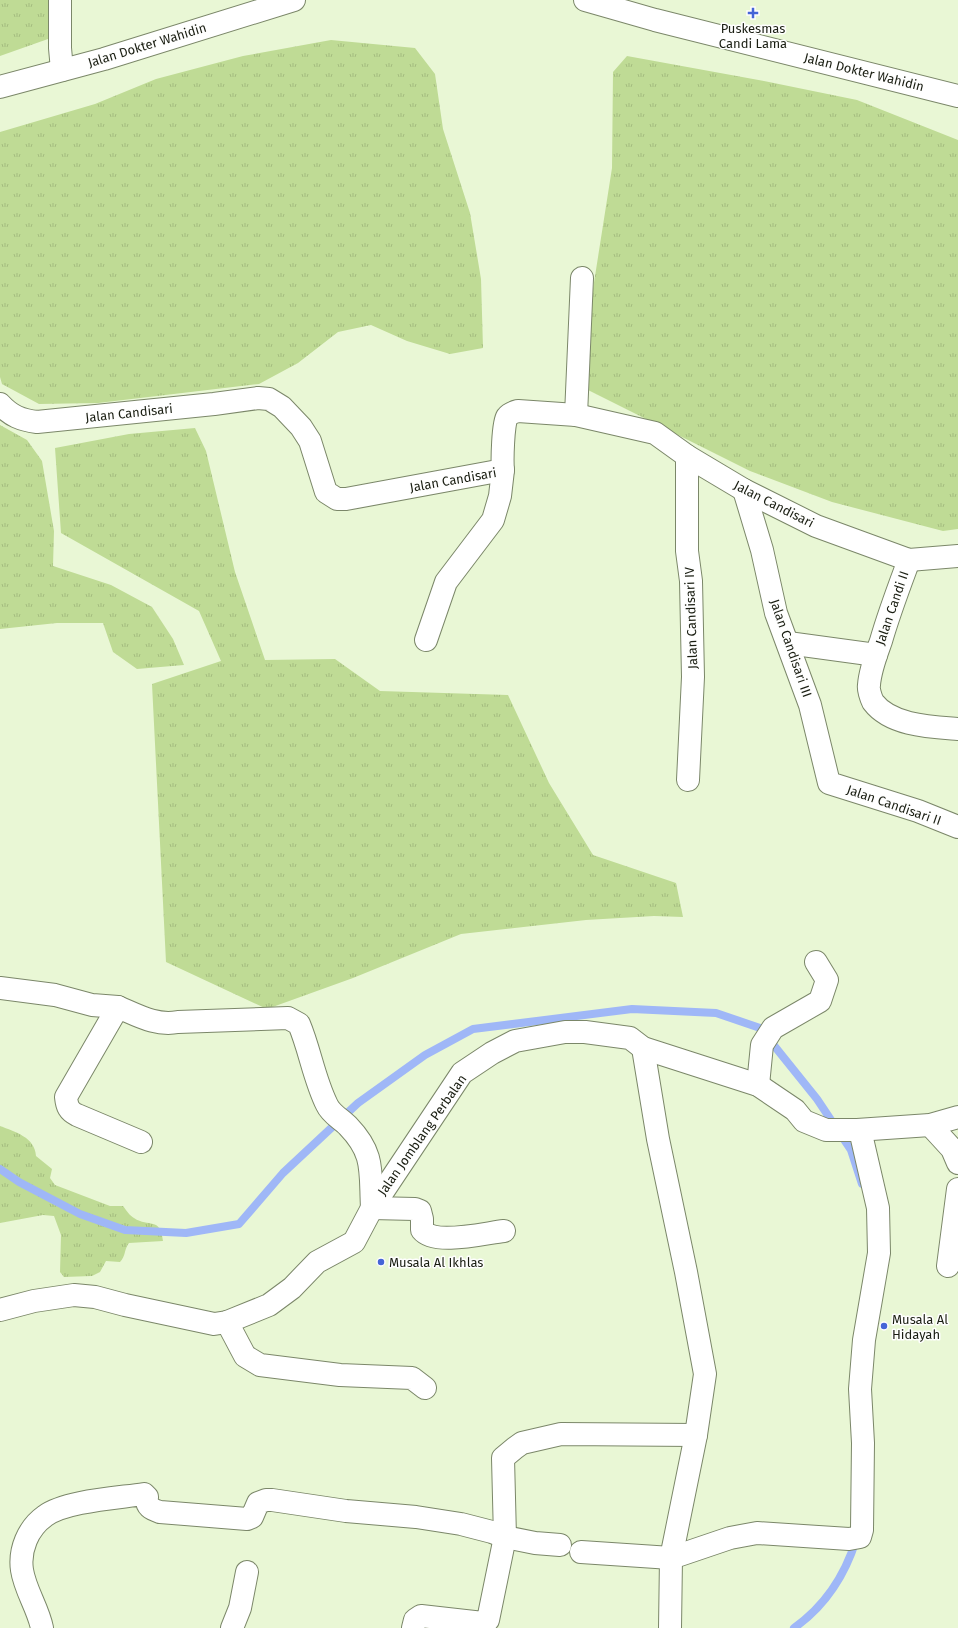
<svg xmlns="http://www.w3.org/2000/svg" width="958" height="1628" viewBox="0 0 958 1628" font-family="'Fira Sans',sans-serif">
  <defs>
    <pattern id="grass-tufts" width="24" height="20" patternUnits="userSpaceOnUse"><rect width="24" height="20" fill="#bfdb95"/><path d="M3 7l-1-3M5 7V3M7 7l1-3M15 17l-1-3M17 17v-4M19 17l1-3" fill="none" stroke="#a4bc7f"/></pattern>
  </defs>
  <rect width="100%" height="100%" fill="#e9f7d5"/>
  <!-- grass -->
  <g fill="url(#grass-tufts)">
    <polygon points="0,0 48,0 48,39 0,56"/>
    <polygon points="331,40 415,48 435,74 443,129 470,213 481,279 483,348 450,354 407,341 371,325 338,332 298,363 259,384 98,403 39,404 2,384 0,377 0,132 95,104 156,79 243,56"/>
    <polygon points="627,56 764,81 857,100 958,140 958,529 943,531 832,502 750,471 586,389 590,308 612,168 613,72"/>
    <polygon points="0,425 27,440 42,461 54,531 53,566 111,585 152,607 173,639 184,665 137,669 113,652 103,623 57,623 0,629"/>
    <polygon points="195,428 206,451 235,572 265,660 335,659 380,691 508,695 549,783 593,855 676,883 683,917 654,916 586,920 461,934 353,978 267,1009 166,962 152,684 221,661 199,611 61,533 55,448 129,434"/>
    <path d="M0 1126C15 1132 35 1137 36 1156L52 1169 50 1178 55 1185 110 1206H123C126 1210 130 1216 134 1218 149 1228 160 1216 163 1241L129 1243C124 1249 126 1256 120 1262L106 1261 100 1272 92 1276 64 1277 60 1272 61 1235 54 1216 43 1215 0 1223Z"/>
  </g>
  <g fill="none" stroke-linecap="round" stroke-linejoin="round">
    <!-- stream -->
    <g stroke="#9fb7f7" stroke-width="8">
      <polyline points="0,1169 19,1182 80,1214 125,1230 186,1233 239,1224 283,1173 358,1103 425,1055 473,1029 632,1009 716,1013 760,1028 817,1099 851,1150 862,1184"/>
      <path d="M794 1628C825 1606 845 1575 856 1540"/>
    </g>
    <defs>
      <g id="minor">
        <polyline points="60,0 60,48 62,70"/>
        <path d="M0 404C11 416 21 420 37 422L214 404 258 398 269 399 282 407 301 427 310 441 326 492 337 499H346L503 470C502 461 503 423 507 417 510 413 514 412 518 411L576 415 655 433 687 456 744 490 816 526 909 560 958 556"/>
        <polyline points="576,415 582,278"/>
        <polyline points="687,456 687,551 691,581 693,677 688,780"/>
        <polyline points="744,490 762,550 776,613 810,705 829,783 918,811 958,827"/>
        <path d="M909 560C899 587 889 613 881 641 876 655 870 670 869 685 868 689 871 698 873 702 891 726 932 727 958 729"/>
        <polyline points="426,640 446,582 493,520 500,496 503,470"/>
        <polyline points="788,643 876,655"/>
        <polyline points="0,988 55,995 92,1005 118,1007"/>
        <polyline points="643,1048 658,1139 686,1272 705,1374 696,1435 671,1558 670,1628"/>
        <polyline points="758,1085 762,1045 773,1028 820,1001 827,980 816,962"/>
        <polyline points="930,1125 952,1149 958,1163"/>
        <path d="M141 1142 77 1115C69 1111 67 1107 66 1097L118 1007C139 1016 156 1026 178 1022L288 1018 299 1024C310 1050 314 1079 327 1105 331 1114 341 1119 348 1126 375 1154 370 1171 372 1208L415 1209 420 1211 422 1219V1230C435 1246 485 1233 504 1231"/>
        <polyline points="948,1266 958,1189"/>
        <polyline points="0,1310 34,1301 74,1295 95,1297 125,1305 214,1324 227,1322 269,1305 292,1288 317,1262 354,1242 372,1208 462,1073 492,1053 515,1041 565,1032 585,1032 630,1038 643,1048 758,1085 795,1110 804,1121 826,1130 857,1130 930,1125 958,1117"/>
        <polyline points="227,1322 245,1356 260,1365 340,1375 412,1378 425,1388"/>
        <polyline points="581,1552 671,1558 730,1538 757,1533 849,1539 860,1537 862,1530 863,1443 860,1389 864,1340 879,1253 878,1208 860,1130"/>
        <path d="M42 1628C38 1608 25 1590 22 1570 19 1550 28 1528 45 1516 65 1501 118 1498 144 1494L147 1497C146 1507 151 1509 160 1512L247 1519 252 1517 258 1503 266 1500H272L346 1511 416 1517 461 1524 492 1532 505 1537 535 1543 560 1545"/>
        <polyline points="232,1628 240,1608 247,1572"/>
        <polyline points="413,1628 415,1620 421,1616 483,1623 488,1620 505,1537 503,1458 515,1448 522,1443 561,1434 696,1435"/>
      </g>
      <g id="highway">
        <polyline points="585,0 655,20 958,96"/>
        <polyline points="0,87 104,59 294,0"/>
      </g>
    </defs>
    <!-- minor casing -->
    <use href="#minor" stroke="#7b8769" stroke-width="24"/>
    <!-- highway casing -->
    <use href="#highway" stroke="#7b8769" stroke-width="24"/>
    <!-- minor -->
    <use href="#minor" stroke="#fff" stroke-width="22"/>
    <!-- highway -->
    <use href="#highway" stroke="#fff" stroke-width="22"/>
  </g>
  <!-- markers -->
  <g fill="#4564d7" stroke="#fefefe" stroke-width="1.5">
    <path d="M751 7h4v4h4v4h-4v4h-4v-4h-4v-4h4z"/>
    <circle cx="381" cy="1262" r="4"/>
    <circle cx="884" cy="1326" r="4"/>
  </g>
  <g text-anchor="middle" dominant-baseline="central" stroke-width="3" stroke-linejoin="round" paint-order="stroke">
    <!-- poi labels -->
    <g font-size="13" fill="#191d11" stroke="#fefefe" text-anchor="start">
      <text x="753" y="28" text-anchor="middle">Puskesmas<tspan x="753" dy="15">Candi Lama</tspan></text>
      <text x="389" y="1262">Musala Al Ikhlas</text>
      <text x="892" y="1319">Musala Al<tspan x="892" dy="15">Hidayah</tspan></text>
    </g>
    <!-- street labels -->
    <g font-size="13" fill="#191d11" stroke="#fefefe">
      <text transform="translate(147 45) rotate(-17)">Jalan Dokter Wahidin</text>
      <text transform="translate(864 72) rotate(14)">Jalan Dokter Wahidin</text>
      <text transform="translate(129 413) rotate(-6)">Jalan Candisari</text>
      <text transform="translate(453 480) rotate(-10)">Jalan Candisari</text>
      <text transform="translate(774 504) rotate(27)">Jalan Candisari</text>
      <text transform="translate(892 608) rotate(-71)">Jalan Candi II</text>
      <text transform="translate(691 618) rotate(-92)">Jalan Candisari IV</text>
      <text transform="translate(791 648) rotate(71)">Jalan Candisari III</text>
      <text transform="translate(894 805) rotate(19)">Jalan Candisari II</text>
      <text transform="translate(422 1135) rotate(-55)">Jalan Jomblang Perbalan</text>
    </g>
  </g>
</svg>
